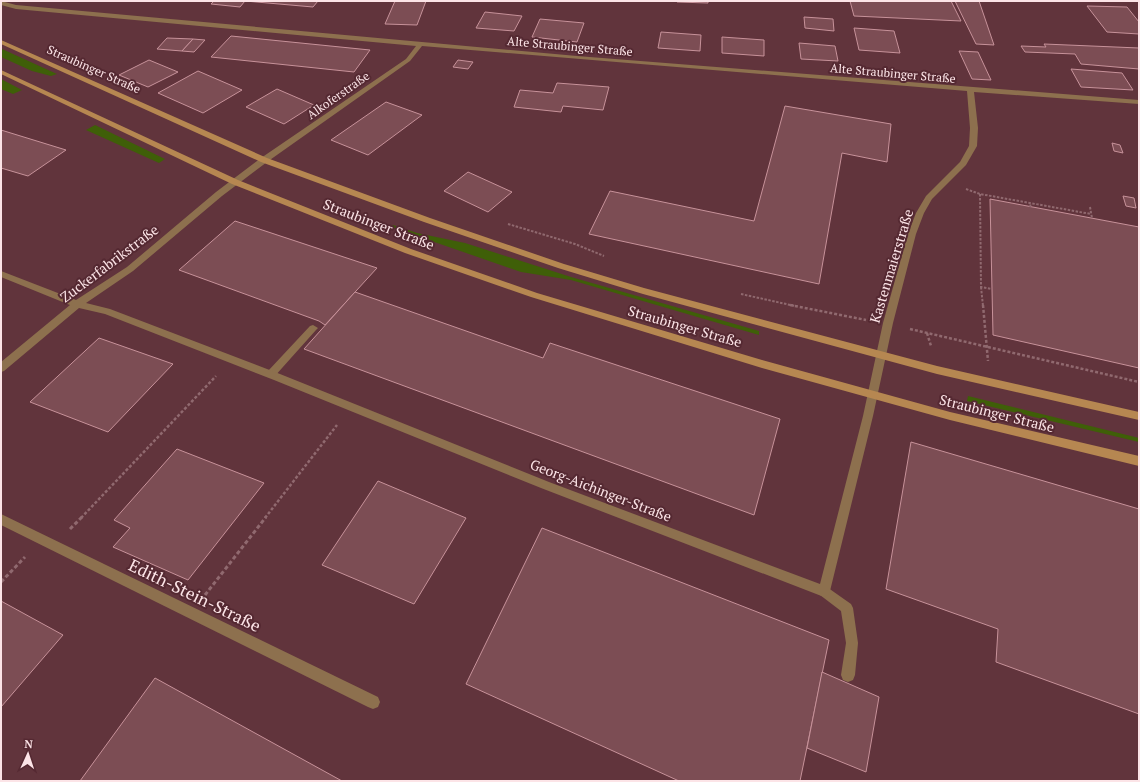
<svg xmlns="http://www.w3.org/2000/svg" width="1140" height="782" viewBox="0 0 1140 782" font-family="'PT Serif',serif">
  <rect width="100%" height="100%" fill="#61343c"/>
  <!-- green -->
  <g fill="#3f5f08">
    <polygon points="1,48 2,49 57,74 51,76 32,71 1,57"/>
    <polygon points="1,79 22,90 13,94 1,89"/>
    <polygon points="95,125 165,159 159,163 86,130"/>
    <polygon points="393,225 417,233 465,243 571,277 759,331 759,335 571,280 521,272 391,227"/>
    <polygon points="968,396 1139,438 1139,442 967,401"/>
  </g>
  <!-- building -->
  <g fill="#7c4d54" stroke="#c7929a">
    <polygon points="214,1 318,1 313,7 245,1 240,7 211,4"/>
    <polygon points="395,1 426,1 417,25 385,24"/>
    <polygon points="677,1 708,1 708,3 677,2"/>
    <polygon points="850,1 951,1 961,21 854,16"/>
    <polygon points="955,1 979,1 994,45 976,44"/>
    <polygon points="1087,6 1127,7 1139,22 1139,34 1107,32"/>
    <polygon points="485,12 522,16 514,31 476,28"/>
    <polygon points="804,17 833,19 834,31 805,28"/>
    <polygon points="540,19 584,23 577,42 532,37"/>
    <polygon points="854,28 894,31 900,53 859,50"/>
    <polygon points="661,32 701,35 700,51 658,48"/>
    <polygon points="231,36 370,50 354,72 211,57"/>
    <polygon points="722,37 764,40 764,56 722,53"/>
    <polygon points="167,38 193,39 182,51 157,49"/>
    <polygon points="193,39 205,40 194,52 182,51"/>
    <polygon points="799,43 835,46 838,61 801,59"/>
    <polygon points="1044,44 1139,48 1139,69 1081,64 1075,54 1025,52 1021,46 1046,47"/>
    <polygon points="959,51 978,52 991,80 972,79"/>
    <polygon points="149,60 178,72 148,87 119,75"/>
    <polygon points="458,60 473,62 468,69 453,67"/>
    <polygon points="1071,69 1122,73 1133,90 1081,87"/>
    <polygon points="198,71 242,90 203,113 158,93"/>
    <polygon points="557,83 609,87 603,110 563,106 561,112 514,107 520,90 553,93"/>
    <polygon points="277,89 314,105 284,124 246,107"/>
    <polygon points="386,102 422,115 368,155 331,140"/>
    <polygon points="785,106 891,124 887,162 842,153 819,284 589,234 610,191 754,221"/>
    <polygon points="1,130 66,150 28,176 1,168"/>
    <polygon points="1112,143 1120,145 1123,153 1114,151"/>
    <polygon points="468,172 512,192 488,212 444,191"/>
    <polygon points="1123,196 1134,198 1136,208 1126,206"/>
    <polygon points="990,199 1139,227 1139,368 993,335"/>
    <polygon points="235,221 377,268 325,325 319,321 179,270"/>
    <polygon points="355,292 543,358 550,343 780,419 754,515 304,349"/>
    <polygon points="99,338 173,364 108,432 30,402"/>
    <polygon points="911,442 1139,509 1139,714 996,662 998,629 886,589"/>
    <polygon points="177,449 264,483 188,580 113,547 130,528 114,520"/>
    <polygon points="378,481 466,518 414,604 322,565"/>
    <polygon points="542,528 829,640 800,781 679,781 466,684"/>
    <polygon points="1,601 63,635 1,707"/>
    <polygon points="822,672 879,697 866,772 807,748"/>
    <polygon points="155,678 342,781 80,781"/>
  </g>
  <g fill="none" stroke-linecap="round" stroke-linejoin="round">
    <!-- path-far2 -->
    <g stroke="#90696f" stroke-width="2" stroke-dasharray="2.5 1.5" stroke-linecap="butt">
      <polyline points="966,189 980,194 1091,214"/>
      <polyline points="980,194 981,287 992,289"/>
      <polyline points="1030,207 1031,203"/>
      <polyline points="1090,207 1092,218"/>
      <polyline points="508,224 575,244 604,256"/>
      <polyline points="981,287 983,306"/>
      <polyline points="741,294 795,306"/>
    </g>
    <!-- path-far1 -->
    <g stroke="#90696f" stroke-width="2.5" stroke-dasharray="3 2" stroke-linecap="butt">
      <polyline points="790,305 866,320"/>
      <polyline points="983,305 988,361"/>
      <polyline points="910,329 1139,382"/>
      <polyline points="927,333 931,346"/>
      <polyline points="81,518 216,376"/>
      <polyline points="265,518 337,425"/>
    </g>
    <!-- path -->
    <g stroke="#90696f" stroke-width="3" stroke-dasharray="4 2.5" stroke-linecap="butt">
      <polyline points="70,529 82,517"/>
      <polyline points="1,582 25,557"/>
      <polyline points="205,595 266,517"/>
    </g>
    <!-- lane -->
    <g fill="#8d704e" fill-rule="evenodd">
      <polygon points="313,325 318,328 316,330 274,377 268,377 266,374 268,371 310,326"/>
      <polygon points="824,585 851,604 853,608 858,643 855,675 853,680 848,682 843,680 841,675 846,643 841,611 820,595 818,591 820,587"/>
    </g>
    <!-- street -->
    <g fill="#8d704e" fill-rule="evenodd">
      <path d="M1 1 16 5 577 56 1139 100V104L974 92 978 128 977 146 966 165 932 199 924 213 916 234 893 323 873 416 830 591 828 595 824 597 541 488 274 380 105 314 79 308 4 371 1 372V362L70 305 1 277V271L76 300 127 267 216 192 261 158 406 59 416 46 16 9 1 5ZM422 46 967 91 970 128 969 146 960 162 926 196 916 213 908 234 883 323 863 416 820 584 549 482 280 374 110 309 86 303 133 271 222 196 267 162 410 61Z"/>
      <polygon points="1,514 378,697 380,702 378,707 373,709 368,707 1,525"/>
    </g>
    <!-- secondary -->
    <g fill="#b68751" fill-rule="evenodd">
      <polygon points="1,40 267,158 430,218 564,264 644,288 937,366 1139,412 1139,420 937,374 643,294 558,268 424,222 261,162 1,44"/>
      <polygon points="1,70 238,180 411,249 537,293 762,360 950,412 1139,456 1139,466 950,420 762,368 531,297 405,253 232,184 1,74"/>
    </g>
  </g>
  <g text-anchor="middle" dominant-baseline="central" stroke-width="4" stroke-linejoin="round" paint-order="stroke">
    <!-- far-street labels -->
    <g font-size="12" fill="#fce4e7" stroke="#552932">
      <text transform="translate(570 46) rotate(5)">Alte Straubinger Straße</text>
      <text transform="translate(94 69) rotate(24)">Straubinger Straße</text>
      <text transform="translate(893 73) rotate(5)">Alte Straubinger Straße</text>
      <text transform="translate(338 95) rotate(-35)">Alkoferstraße</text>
    </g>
    <!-- street labels -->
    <g font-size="14" fill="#fce4e7" stroke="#552932">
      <text transform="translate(379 224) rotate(21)">Straubinger Straße</text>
      <text transform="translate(109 263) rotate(-37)">Zuckerfabrikstraße</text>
      <text transform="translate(891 266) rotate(-73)">Kastenmaierstraße</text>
      <text transform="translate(685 326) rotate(16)">Straubinger Straße</text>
      <text transform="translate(997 413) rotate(14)">Straubinger Straße</text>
      <text transform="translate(601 490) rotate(21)">Georg-Aichinger-Straße</text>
    </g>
    <!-- near-street labels -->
    <g font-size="17" fill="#fce4e7" stroke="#552932">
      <text transform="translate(195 595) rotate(26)">Edith-Stein-Straße</text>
    </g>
  </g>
  <!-- border -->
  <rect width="1140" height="782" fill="none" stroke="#fce4e7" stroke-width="4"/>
  <!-- north arrow -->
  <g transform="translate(28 754) rotate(3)" stroke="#552932" stroke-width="3" paint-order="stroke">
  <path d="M0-3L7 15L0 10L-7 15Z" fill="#fce4e7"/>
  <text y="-6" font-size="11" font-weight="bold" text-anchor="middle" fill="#fce4e7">N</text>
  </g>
</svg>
